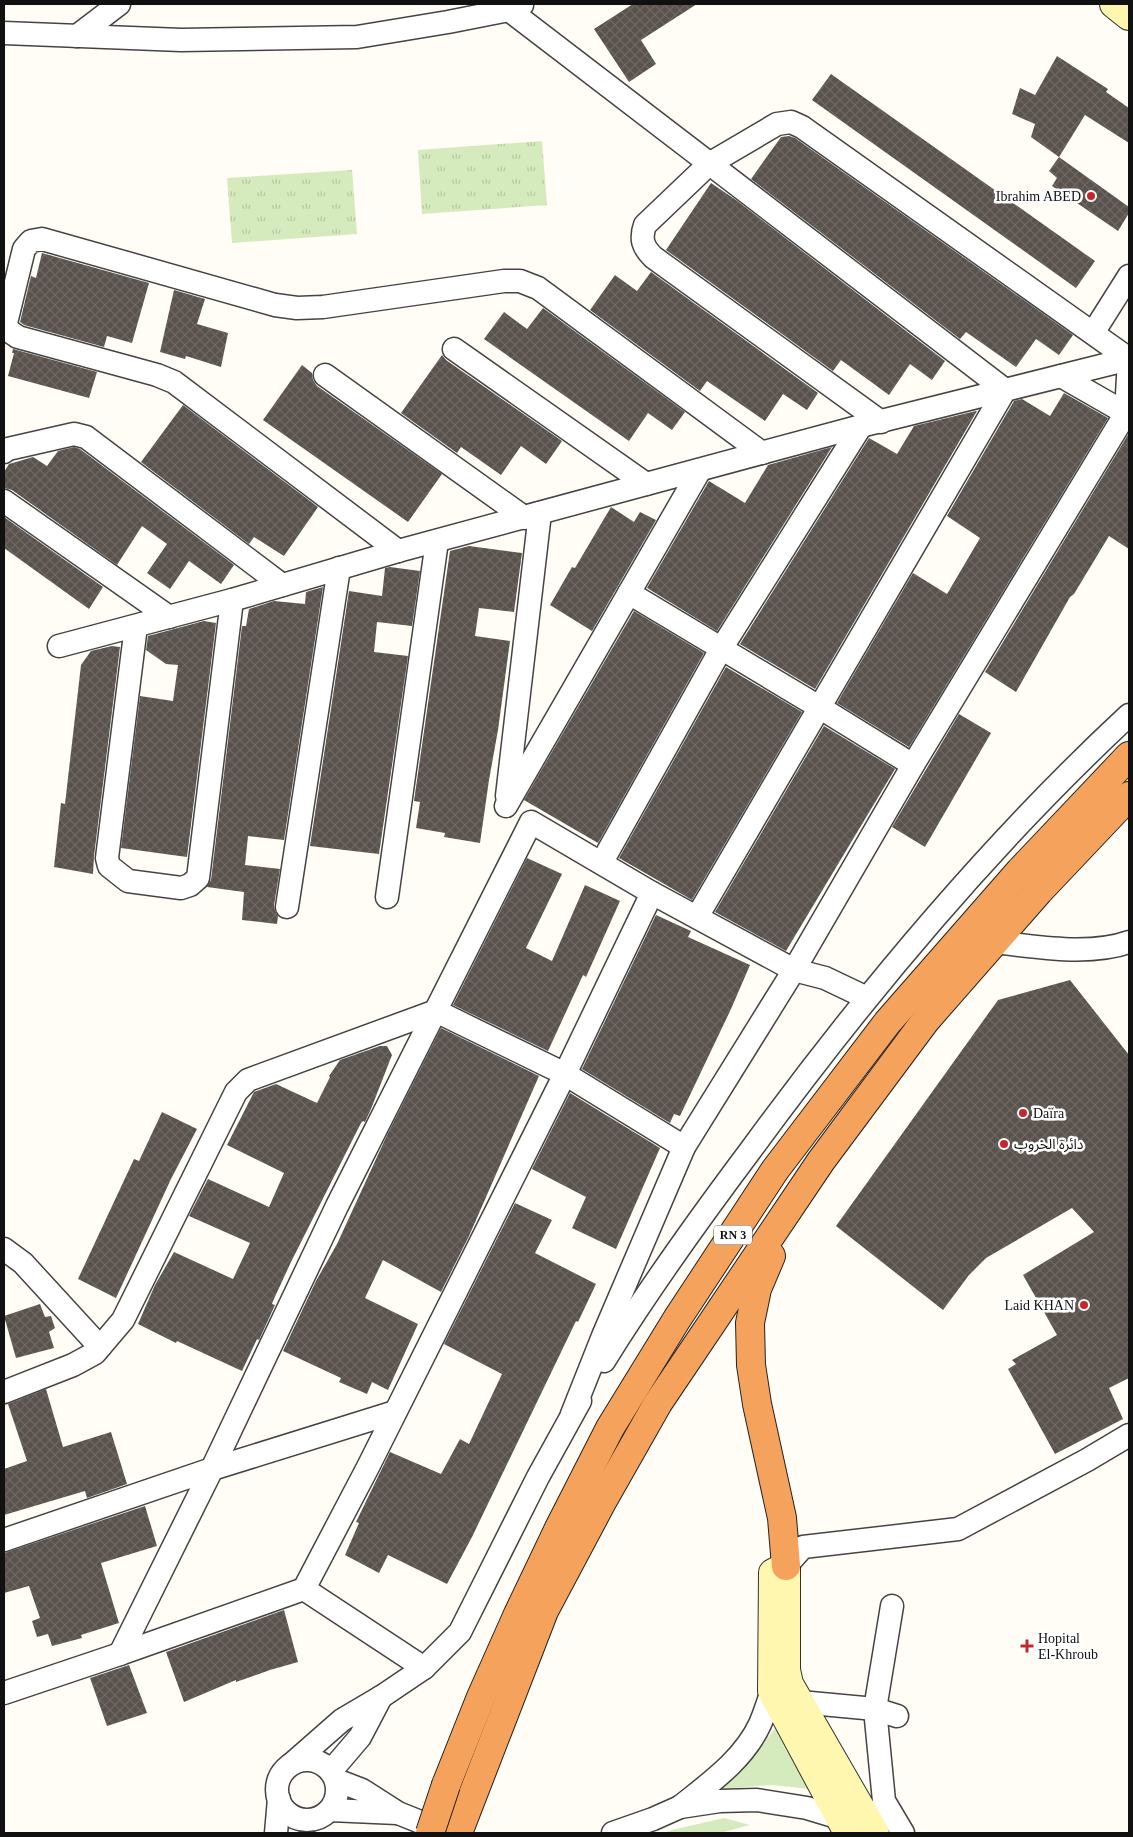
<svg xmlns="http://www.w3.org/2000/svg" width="1133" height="1837" viewBox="0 0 1133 1837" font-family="'Times New Roman','Noto Sans Arabic',serif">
  <defs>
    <pattern id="park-tufts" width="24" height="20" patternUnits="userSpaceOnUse" patternTransform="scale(1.25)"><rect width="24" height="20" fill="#d5ebbd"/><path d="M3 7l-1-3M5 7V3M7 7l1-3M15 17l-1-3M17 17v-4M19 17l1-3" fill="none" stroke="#b6c8a1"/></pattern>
    <pattern id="building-cross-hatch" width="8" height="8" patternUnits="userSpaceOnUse" patternTransform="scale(1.25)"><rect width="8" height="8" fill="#5a524d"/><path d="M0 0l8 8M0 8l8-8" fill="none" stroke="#6d6662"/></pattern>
  </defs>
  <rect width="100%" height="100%" fill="#fffdf5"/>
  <!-- grass -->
  <g fill="#d5ebbd">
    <polygon points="780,1721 819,1790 772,1785 719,1789 756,1754"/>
    <polygon points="724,1818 750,1825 720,1833 664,1833 672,1830"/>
  </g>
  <!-- park -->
  <g fill="url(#park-tufts)">
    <polygon points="542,141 547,205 422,214 418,150"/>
    <polygon points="352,170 357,234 232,243 227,178"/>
  </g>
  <!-- building -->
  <g fill="url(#building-cross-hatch)">
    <polygon points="633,4 697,4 641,40 656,64 629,82 594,29"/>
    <polygon points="1057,56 1108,89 1106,92 1129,108 1129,143 1085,115 1059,157 1031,137 1035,124 1012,114 1020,88 1035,95"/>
    <polygon points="831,74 1095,261 1076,288 812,100"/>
    <polygon points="789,136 795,138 1073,335 1059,355 1036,339 1016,367 966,332 960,339 751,179 781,137"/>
    <polygon points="1059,157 1129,207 1129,213 1118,231 1052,186 1057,178 1049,171"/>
    <polygon points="711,183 736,200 945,361 932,380 910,364 889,395 841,360 833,371 666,250"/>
    <polygon points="42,253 149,283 132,343 107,336 104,347 24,325 20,322 31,276 36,278"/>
    <polygon points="651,272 818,393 807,410 783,394 765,421 707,381 700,391 590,310 615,275 637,291"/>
    <polygon points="174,290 205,299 197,324 228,333 221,367 186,356 185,359 160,352"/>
    <polygon points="543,308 685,412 672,430 648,413 629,441 484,339 504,312 527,329"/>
    <polygon points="13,349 97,372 89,398 8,376 14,353 12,353"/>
    <polygon points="442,355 446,360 562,441 546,464 521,446 501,475 461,447 457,453 401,413"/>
    <polygon points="302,365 312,373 313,380 317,386 442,474 408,522 263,420"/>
    <polygon points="1064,393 1108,418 909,747 837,703 913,573 947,594 980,538 947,516 1014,401 1022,399 1050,416"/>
    <polygon points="183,405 318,507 284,556 254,537 249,544 141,462"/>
    <polygon points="976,411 977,411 815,689 740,644 869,438 897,454 914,426"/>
    <polygon points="1129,433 1129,549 1109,536 1074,594 1070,597 1016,692 985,672"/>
    <polygon points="74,447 80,449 234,565 221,584 189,561 170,589 147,573 167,544 142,526 117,565 12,490 4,488 4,472 9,464 33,457 47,466 58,451"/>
    <polygon points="832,447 717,631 647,588 709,481 745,503 768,465"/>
    <polygon points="611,507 634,522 640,512 656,520 592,631 550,605 572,567 575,568"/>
    <polygon points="4,517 103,587 89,609 4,548"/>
    <polygon points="469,546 522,553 514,612 479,608 475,636 510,641 498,730 489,780 480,843 444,837 445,833 416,828 420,802 414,801 450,551"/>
    <polygon points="390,567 420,571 412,626 377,622 374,652 408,656 379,854 310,846 349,591 382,596 385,568"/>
    <polygon points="323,587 284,840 248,836 245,865 280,869 274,905 275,911 278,916 277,924 242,920 244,892 207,887 211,880 242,626 246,626 249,609 274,601 305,604 306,592"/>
    <polygon points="634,611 704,653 598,843 524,800"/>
    <polygon points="204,621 216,623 187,857 121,848 140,696 173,701 178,665 166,664 146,650 148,636"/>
    <polygon points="112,646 120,647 94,856 93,874 54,867 61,803 65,804 81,665 91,651"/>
    <polygon points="726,667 802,712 692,900 619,858"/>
    <polygon points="959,714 991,733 925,847 892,827"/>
    <polygon points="824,726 895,769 786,951 715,912"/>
    <polygon points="527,858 562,874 526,948 552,961 585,885 620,901 586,977 583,975 548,1051 453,1005"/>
    <polygon points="656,915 691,931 688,937 750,965 731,1009 680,1116 674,1114 670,1123 582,1069"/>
    <polygon points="1070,980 1129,1055 1129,1378 1109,1388 1123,1419 1055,1454 1008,1369 1016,1364 1012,1360 1057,1335 1023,1275 1094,1232 1072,1208 986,1258 969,1275 943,1310 836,1226 998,1000"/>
    <polygon points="441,1028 539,1076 469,1236 441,1292 383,1260 365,1298 418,1324 388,1390 372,1382 367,1394 339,1382 341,1378 283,1351 316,1281 337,1244 388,1133"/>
    <polygon points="380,1046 387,1046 392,1055 371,1109 365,1122 363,1121 361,1123 291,1262 273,1301 272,1304 275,1305 259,1340 257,1339 242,1371 177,1341 176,1343 138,1324 155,1285 174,1252 233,1279 250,1243 189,1216 208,1179 269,1207 284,1173 227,1145 254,1092 276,1084 317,1103 330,1077 329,1076 340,1060"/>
    <polygon points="570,1093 660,1148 616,1249 572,1228 586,1197 532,1169"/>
    <polygon points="162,1112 197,1129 171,1179 116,1298 78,1279 134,1159 139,1161"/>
    <polygon points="515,1203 552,1220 535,1253 596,1284 578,1322 576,1321 472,1537 447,1584 388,1555 379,1573 345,1555 359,1523 356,1522 390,1452 441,1474 460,1439 469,1444 502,1374 444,1344"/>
    <polygon points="40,1304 45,1317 51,1316 55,1328 49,1332 54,1348 16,1358 4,1316"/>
    <polygon points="46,1389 63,1447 111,1432 127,1484 87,1498 85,1491 4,1515 4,1469 27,1461 8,1404"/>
    <polygon points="145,1506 157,1546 101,1563 119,1623 81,1635 82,1638 52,1646 48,1634 37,1637 32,1621 40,1618 29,1586 4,1593 4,1553"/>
    <polygon points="284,1610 298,1662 270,1670 236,1682 236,1680 184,1702 166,1652"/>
    <polygon points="129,1665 147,1713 107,1726 90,1678"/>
  </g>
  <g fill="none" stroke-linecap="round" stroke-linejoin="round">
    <defs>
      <g id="street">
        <polyline points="514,4 509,10 1005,390 697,917"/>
        <polyline points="4,33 181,40 357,37 448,22 509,10 522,5"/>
        <polyline points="77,36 119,4"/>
        <polyline points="1093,333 1129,276"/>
        <polyline points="454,349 646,484"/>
        <polyline points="325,375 525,518"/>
        <polyline points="1061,376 1129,415"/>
        <polyline points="4,452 8,449 74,434 86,437 282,585"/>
        <polyline points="4,501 169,617"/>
        <polyline points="398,551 174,382 157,375 18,337 9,331 6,323 24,249 31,241 42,239 275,305 297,308 323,307 504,281 520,281 538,288 762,453"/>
        <polyline points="629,593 819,707 913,765"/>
        <polyline points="136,626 107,858 109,866 128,881 181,888 190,885 198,878 232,600"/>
        <polyline points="59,646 232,600 398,551 861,426 1129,359"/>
        <polyline points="507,796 540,513"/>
        <polyline points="506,806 700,470"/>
        <polygon points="531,822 652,893 565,1074 368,1467 304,1589 120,1654 212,1469 337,1206"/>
        <polyline points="602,862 721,649 861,426"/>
        <polyline points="652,893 794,970 825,978 867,998"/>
        <polyline points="387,897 437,541"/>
        <polyline points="287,907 339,568"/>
        <path d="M995 942C1036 947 1090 956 1129 942"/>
        <polyline points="4,1249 23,1263 100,1347"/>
        <path d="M604 1361C649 1288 699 1219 750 1151 864 995 988 846 1129 715"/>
        <polyline points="4,1392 73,1365 95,1353 123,1320 236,1092 248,1080 436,1011 565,1074 684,1147"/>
        <path d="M572 1414 603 1336 684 1147 794 970 913 765 1126 413 1129 359 802 127 791 122 777 124 709 164 645 225C640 239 643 247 653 257L881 422"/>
        <polyline points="4,1540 212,1469 395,1412"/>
        <polyline points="786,1566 803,1547 958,1529 1087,1460 1129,1435"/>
        <polyline points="304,1589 424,1668"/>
        <polyline points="892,1606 875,1709 884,1801 903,1833"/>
        <polyline points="4,1693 120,1654"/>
        <polyline points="785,1706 800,1702 875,1709 897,1716"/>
        <circle cx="307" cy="1790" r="30"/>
        <polyline points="293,1763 342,1720 381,1697 424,1668 460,1632 538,1477 580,1401"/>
        <polyline points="331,1771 360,1737 381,1697"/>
        <polyline points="336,1780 362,1790 398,1813 448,1833"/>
        <path d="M680 1807C710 1783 744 1759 760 1724 765 1713 768 1702 772 1691"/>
        <polyline points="330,1810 397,1813"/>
        <polyline points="276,1833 279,1799"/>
        <polyline points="613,1833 653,1819 680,1807 720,1801 757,1800 807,1808 840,1818 850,1815"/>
      </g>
      <g id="secondary">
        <polyline points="1114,4 1129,16"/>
        <polyline points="848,1833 772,1691 773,1573 786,1566 786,1670 789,1684 875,1833"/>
      </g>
      <g id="highway">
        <polyline points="771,1256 757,1289 750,1323 751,1365 757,1404 782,1518 786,1566"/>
        <polyline points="446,1785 481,1697 518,1614 560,1526 610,1428 677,1319 775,1170 887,1023 1020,871 1129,756"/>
        <polyline points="458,1833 544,1611 603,1500 658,1403 821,1161 926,1020 1039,891 1129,796"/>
      </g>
    </defs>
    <!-- street casing -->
    <use href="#street" stroke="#444" stroke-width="25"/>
    <!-- secondary casing -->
    <use href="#secondary" stroke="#333" stroke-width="30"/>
    <!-- highway casing -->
    <use href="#highway" stroke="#222" stroke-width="30"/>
    <!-- street -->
    <use href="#street" stroke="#fff" stroke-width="22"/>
    <!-- secondary -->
    <use href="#secondary" stroke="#fff6b0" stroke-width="28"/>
    <!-- highway -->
    <use href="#highway" stroke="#f5a25d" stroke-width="28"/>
    <defs>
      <polyline id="highway-bridge" points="430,1833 446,1785"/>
    </defs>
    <!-- highway-bridge casing -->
    <use href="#highway-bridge" stroke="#222" stroke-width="30" stroke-linecap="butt"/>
    <!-- highway-bridge -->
    <use href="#highway-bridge" stroke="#f5a25d" stroke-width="28"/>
  </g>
  <!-- markers -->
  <g fill="#c4262e" stroke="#fff" stroke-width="2">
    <circle cx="1091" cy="196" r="5"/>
    <circle cx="1023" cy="1113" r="5"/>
    <circle cx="1004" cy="1144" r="5"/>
    <circle cx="1084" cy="1305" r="5"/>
    <path d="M1024.5 1638.5h5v5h5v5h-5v5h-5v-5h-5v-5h5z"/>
  </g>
  <g text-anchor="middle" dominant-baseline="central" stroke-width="5" stroke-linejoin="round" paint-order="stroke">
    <!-- shield labels -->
    <rect fill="#fff" stroke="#585858" stroke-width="1" x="714" y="1225.5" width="38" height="19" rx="4"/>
    <g font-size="12" font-weight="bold" fill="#111">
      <text x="733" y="1235">RN 3</text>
    </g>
    <!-- poi labels -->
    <g font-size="14" fill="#111" stroke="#fff" text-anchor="start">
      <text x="1081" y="196" text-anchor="end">Ibrahim ABED</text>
      <text x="1033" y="1113">Daïra</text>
      <text x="1014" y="1144">دائرة الخروب</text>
      <text x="1074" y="1305" text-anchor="end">Laid KHAN</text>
      <text x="1038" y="1638">Hopital<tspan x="1038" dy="16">El-Khroub</tspan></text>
    </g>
  </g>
  <!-- border -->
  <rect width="1133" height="1837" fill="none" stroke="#111111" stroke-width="10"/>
</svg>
